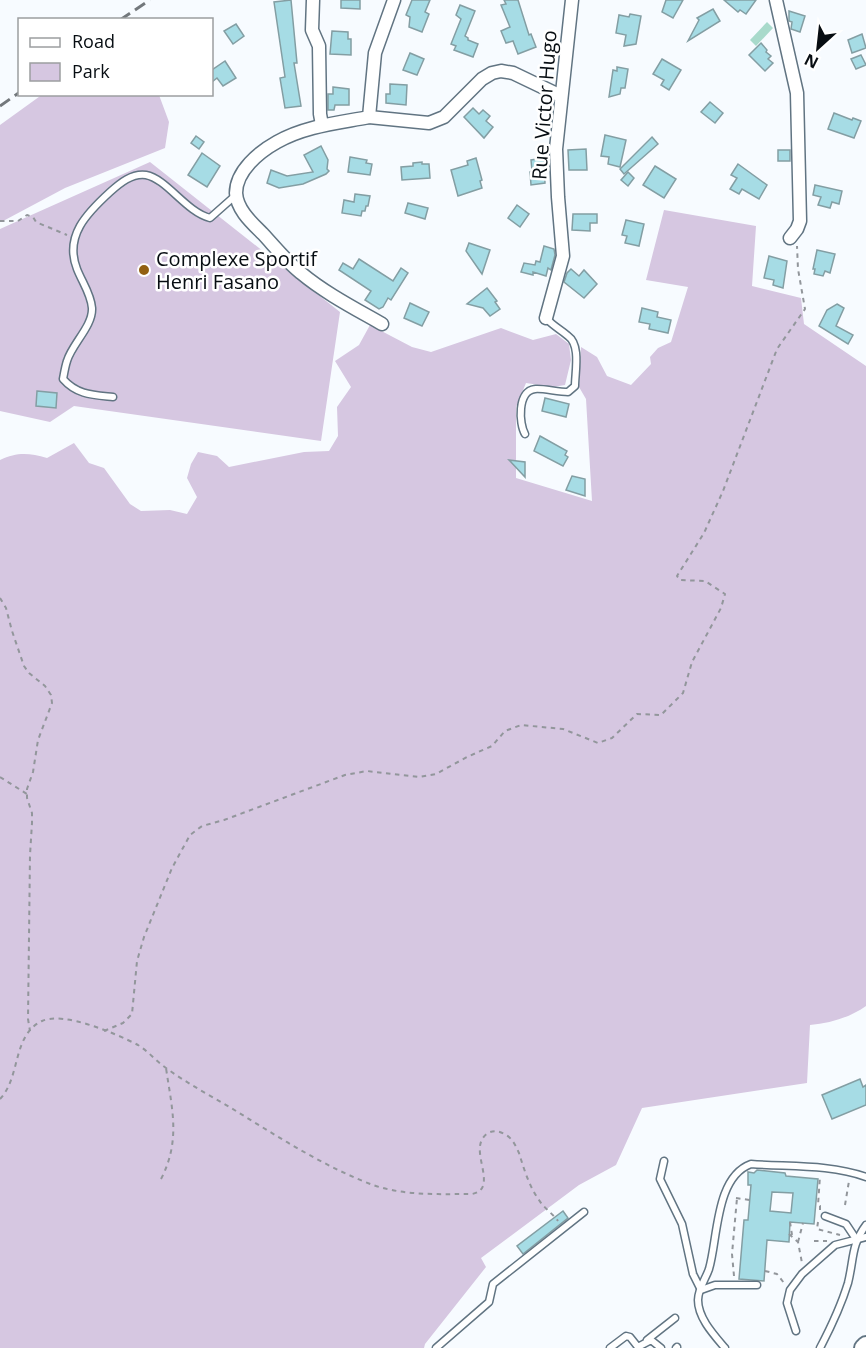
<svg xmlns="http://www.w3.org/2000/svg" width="866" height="1348" viewBox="0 0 866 1348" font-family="'Open Sans',sans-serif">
  <rect width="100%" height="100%" fill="#f7fbff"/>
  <!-- green -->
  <g fill="#d6c7e1">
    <polygon points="43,94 159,95 169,122 165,148 65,188 5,220 0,220 0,125"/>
    <polygon points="150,162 340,312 321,441 74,406 50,422 0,411 0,229"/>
    <path d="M664 210 756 226 752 286 801 298 804 324 866 366V1006C849 1018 830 1023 810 1025L807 1083 642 1108 616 1165 579 1185 481 1258 486 1267 425 1344 424 1348H0V460C17 452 29 453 47 458L74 443 89 463 104 468 130 504 141 511 170 510 187 514 197 497 187 478 191 464 198 452 217 456 229 467 304 452 329 451 338 436 337 407 351 387 335 361 359 345 370 325 412 347 431 352 501 328 533 340 556 334 569 344 571 360 565 385 553 387 526 383 516 407V478L592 501 586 399 579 387 581 347 597 357 607 376 631 385 651 364 650 357 658 348 671 342 688 287 646 280Z"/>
  </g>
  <!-- water -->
  <polygon fill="#a8dacb" points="767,22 773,28 756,46 750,40"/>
  <!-- building -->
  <g fill="#a6dce5" stroke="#839ea3" stroke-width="1.5" fill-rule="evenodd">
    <polygon points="291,0 297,63 294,63 301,106 285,108 280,78 285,77 274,2"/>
    <polygon points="341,0 360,0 360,9 341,8"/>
    <polygon points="412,0 430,0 425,12 429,14 422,32 409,27 410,17 406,15"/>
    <polygon points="504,0 518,0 529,35 531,34 536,47 518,54 513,41 506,43 501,31 510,27 501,5 506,4"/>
    <polygon points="666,0 683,0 673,18 662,12"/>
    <polygon points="724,0 756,0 746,14 740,10 738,12"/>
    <polygon points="460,5 475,11 465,36 468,38 468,40 478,44 473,57 454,50 456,46 451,44 461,19 456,15"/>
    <polygon points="713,9 720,21 688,41 699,20 697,18"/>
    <polygon points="789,11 805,16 800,32 791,29 792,22 789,21"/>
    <polygon points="630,14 641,16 636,44 624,46 626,35 616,33 619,15 629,17"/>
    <polygon points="236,24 244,36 233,44 224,31"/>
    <polygon points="332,31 348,32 348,39 351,39 351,55 330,54"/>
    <polygon points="862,34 866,48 852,53 848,40"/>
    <polygon points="761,43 767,50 766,52 771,56 768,59 773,63 765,71 749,55"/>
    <polygon points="410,53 424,59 417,75 403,70"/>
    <polygon points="861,55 866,65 856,69 851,59"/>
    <polygon points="662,59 681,70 669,90 661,85 664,80 653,74"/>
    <polygon points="225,61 236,78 223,86 217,78 212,82 212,70"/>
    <polygon points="617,67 628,69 625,88 621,88 620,94 609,97 613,70 617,71"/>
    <polygon points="390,84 407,85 406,105 386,103 386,94 390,94"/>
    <polygon points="333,87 349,89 349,105 335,105 334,110 328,110 328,94 333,94"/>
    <polygon points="710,102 723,113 715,123 701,112"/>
    <polygon points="473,108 479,114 483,110 490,116 486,121 493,127 484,138 464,117"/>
    <polygon points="834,113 852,120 853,118 861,121 854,138 828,129"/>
    <polygon points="605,135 626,140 620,167 608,164 609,157 601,156"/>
    <polygon points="196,136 204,142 199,149 191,143"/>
    <polygon points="652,137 658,144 624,174 620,169"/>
    <polygon points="321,146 328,160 327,169 329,171 326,174 303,184 279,188 267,183 271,170 287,176 313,172 304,155"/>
    <polygon points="586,149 587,170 569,170 568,150"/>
    <rect x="778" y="150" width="12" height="11"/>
    <polygon points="202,153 220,166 207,187 188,175"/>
    <polygon points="350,157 367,160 366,163 372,164 370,175 348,172"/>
    <polygon points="476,158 482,180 480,181 482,188 458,196 451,170 468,165 467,161"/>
    <polygon points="544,158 545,183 531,185 530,172 532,171 531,160"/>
    <polygon points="422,162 422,164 429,164 430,178 402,180 401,167 413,166 413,163"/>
    <polygon points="738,164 767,185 759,199 742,189 739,194 730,189 737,178 731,175"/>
    <polygon points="655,166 676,179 664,198 643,185"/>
    <polygon points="628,172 634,178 628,186 621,180"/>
    <polygon points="815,185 842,191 839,204 832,202 830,208 818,205 821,197 813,195"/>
    <polygon points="355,194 370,196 368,206 366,206 365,211 362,211 361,216 342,213 344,200 354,202"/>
    <polygon points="408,203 428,208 425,219 405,213"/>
    <polygon points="517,205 529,214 520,227 508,218"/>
    <polygon points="573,214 597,214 597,223 590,223 590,231 572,230"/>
    <polygon points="626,220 644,224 639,246 625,243 627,236 622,235"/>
    <polygon points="469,243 490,250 482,274 466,251"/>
    <polygon points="544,246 554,249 555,255 551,270 548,268 546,276 533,272 533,275 521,272 524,263 535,265 536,261 540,262"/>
    <polygon points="817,250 835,254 830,273 825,271 823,276 814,274 815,269 813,269"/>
    <polygon points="769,256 787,261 783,288 773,285 774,280 764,278"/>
    <polygon points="359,259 393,281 401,268 408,273 391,300 388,298 383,307 379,309 365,300 371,291 339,270 343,263 353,269"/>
    <polygon points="571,269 579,276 584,270 597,284 584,298 564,282 567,273"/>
    <polygon points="487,288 497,301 495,302 500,309 490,316 483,308 467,304"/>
    <polygon points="410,303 429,312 422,326 404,318"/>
    <polygon points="837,304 844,308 836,326 853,335 848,344 819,326 827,310"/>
    <polygon points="642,308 658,312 657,317 671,320 668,333 649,329 650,324 639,322"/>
    <polygon points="37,391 57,393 56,408 36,406"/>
    <polygon points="545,398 569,404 566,417 542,411"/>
    <polygon points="540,436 567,451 565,455 568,457 563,466 534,451"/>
    <polygon points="509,460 525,462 525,477"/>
    <polygon points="572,476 585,479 585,496 566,490"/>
    <polygon points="860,1079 863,1087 866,1085 866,1105 832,1119 822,1095"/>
    <path d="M757 1170 785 1173 786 1176 818 1179 814 1224 790 1222 789 1242 767 1240 764 1281 739 1279 744 1220H748L751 1185H748V1172L754 1173ZM772 1192 793 1193 791 1213 770 1211Z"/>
    <polygon points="563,1211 568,1218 523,1254 517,1246"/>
  </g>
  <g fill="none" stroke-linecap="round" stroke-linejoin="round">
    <defs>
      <g id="lane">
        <path d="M113 397C93 395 77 395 63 379 64 374 65 367 67 361 72 344 93 326 92 308 91 294 82 282 77 269 64 236 87 213 110 192 120 183 132 173 146 175 167 179 186 212 210 218L236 195"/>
        <path d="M525 434C519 424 517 391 535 389 542 388 558 392 568 392L575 386C575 372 581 345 568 336 560 329 553 326 546 318"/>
        <polyline points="664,1161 660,1179 682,1224 693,1274 701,1290 715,1285 757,1285"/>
        <polyline points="825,1216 846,1224 856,1239"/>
        <polyline points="796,1331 787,1303 790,1290 802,1274 835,1245 866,1237"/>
        <polyline points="647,1340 675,1318"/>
        <polyline points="436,1348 489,1302 493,1284 584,1212"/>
        <polyline points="610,1348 626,1336 630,1337 638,1347 651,1340 661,1348"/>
        <polyline points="676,1348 677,1347"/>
        <path d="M725 1348C714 1335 698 1318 698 1300 698 1289 706 1278 709 1269 718 1239 715 1177 751 1164 788 1167 830 1164 866 1177"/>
        <path d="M820 1348C831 1327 841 1306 848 1283 854 1259 851 1245 866 1225"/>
      </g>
      <g id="street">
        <polyline points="313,0 312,30 319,46 320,114 322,125"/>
        <polyline points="776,0 797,93 800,221 797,229 790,238"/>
        <polyline points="369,117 429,123 444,117 482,79 492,73 501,71 513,73 561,96"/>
        <polyline points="546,318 563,256 558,197 556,149 572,0"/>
        <path d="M382 324C354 308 325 293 301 273 287 262 275 247 263 234 252 223 237 210 236 193 236 171 259 152 277 142 305 126 338 123 369 117L375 53 394 0"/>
      </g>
      <polyline id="secondary" points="863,1348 866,1345"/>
    </defs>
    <!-- lane casing -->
    <use href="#lane" stroke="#617482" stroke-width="9"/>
    <!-- street casing -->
    <use href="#street" stroke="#617482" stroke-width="15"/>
    <!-- secondary casing -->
    <use href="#secondary" stroke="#617482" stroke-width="20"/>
    <!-- path -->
    <g stroke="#92969b" stroke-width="2" stroke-dasharray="4.5 4.5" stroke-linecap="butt">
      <polyline points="0,221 18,221 27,215 33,217 36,222 67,235"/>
      <polyline points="0,598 6,608 12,631 24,666 29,673 45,686 51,695 52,703 38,740 33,772 27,789 27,798 32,813 32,823 30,855 28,1019 30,1031"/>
      <polyline points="0,777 27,794"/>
      <polyline points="104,1031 123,1023 132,1014 137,961 144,937 172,868 190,835 202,826 224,820 345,775 367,771 419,777 436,774 467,757 492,746 505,731 521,725 563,729 598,743 612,738 637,714 661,715 683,693 692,662 721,608 725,594 705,581 680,580 677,576 704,533 723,491 777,349 805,309 798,269 797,246"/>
      <path d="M0 1099C21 1077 12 1035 42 1021 64 1011 117 1034 138 1045 148 1051 156 1061 166 1068 188 1084 213 1097 236 1111 280 1138 325 1167 373 1185 405 1196 439 1194 472 1194 477 1193 481 1191 483 1186 488 1170 470 1145 488 1133 494 1130 500 1131 506 1135 512 1138 516 1146 519 1153 524 1169 529 1186 539 1200 544 1208 552 1213 558 1221"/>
      <path d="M161 1179C181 1140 172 1109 166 1068"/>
      <polyline points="736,1198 750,1200"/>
      <polyline points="845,1205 849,1181"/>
      <polyline points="820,1210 820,1206 818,1205 820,1176"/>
      <polyline points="790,1222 792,1235"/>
      <polyline points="818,1222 817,1229 840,1235"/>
      <polyline points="789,1234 798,1242 802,1263"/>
      <polyline points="814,1241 827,1241"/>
      <polyline points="798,1242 803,1223"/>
      <polyline points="765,1271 777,1274 784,1283"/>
      <polyline points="734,1276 732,1254 737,1198"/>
    </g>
    <!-- lane -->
    <use href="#lane" stroke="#fff" stroke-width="6"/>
    <!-- street -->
    <use href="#street" stroke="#fff" stroke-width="12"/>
    <!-- secondary -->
    <use href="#secondary" stroke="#fff" stroke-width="16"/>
    <!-- rail -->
    <g stroke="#73787c" stroke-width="3" stroke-dasharray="12 6" stroke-linecap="butt">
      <polyline points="120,20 150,0"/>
      <polyline points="0,106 20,92"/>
    </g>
  </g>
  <!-- markers -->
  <circle fill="#926011" stroke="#fff" stroke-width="2" cx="144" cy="270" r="6"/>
  <g text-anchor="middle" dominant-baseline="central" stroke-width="5" stroke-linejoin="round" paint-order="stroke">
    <!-- street labels -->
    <g font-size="20" fill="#070d12" stroke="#fff">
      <text transform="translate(544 105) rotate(-86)">Rue Victor Hugo</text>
    </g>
    <!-- poi labels -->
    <g font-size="20" fill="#070d12" stroke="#fff" text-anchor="start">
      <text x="156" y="258">Complexe Sportif<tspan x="156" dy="23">Henri Fasano</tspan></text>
    </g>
  </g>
  <!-- legend -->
  <rect x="18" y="18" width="195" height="78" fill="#ffffff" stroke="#9c9ea0" stroke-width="1.5"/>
  <rect x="30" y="38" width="30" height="9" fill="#ffffff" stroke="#9c9ea0" stroke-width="1.5"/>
  <text x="72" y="48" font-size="18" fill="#070d12">Road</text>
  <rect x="30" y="63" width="30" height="18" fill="#d6c7e1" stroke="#9c9ea0" stroke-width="1.5"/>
  <text x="72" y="78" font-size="18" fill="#070d12">Park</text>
  <!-- north arrow -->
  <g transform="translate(818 48) rotate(207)" stroke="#ffffff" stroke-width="4.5" paint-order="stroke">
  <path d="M0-4.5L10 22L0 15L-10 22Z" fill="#070d12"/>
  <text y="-9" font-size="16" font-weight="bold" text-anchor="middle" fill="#070d12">N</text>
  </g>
</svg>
